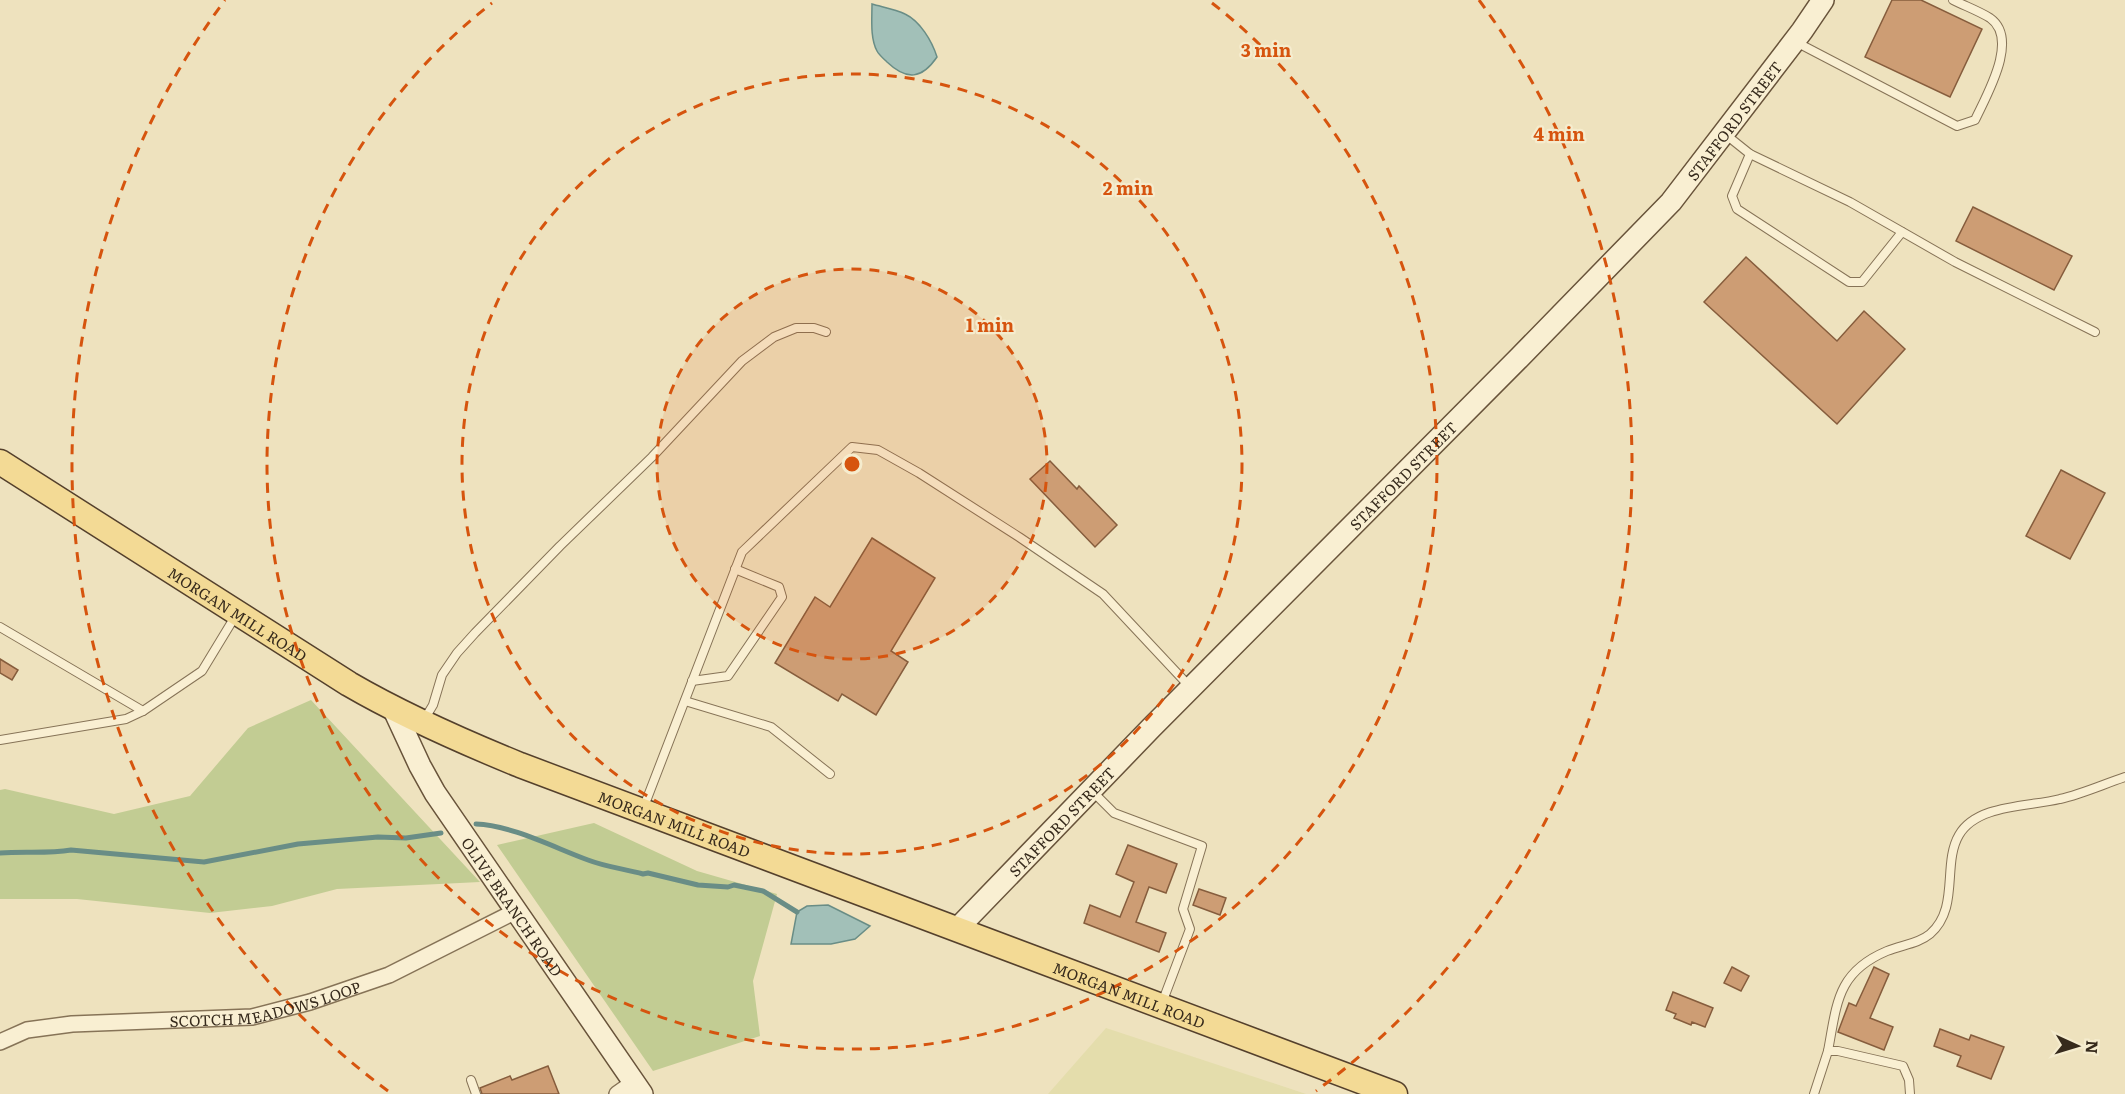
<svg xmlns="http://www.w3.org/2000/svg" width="2125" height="1094" viewBox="0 0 2125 1094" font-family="Literata,serif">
  <rect width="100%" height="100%" fill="#eee2be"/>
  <!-- farmland -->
  <polygon fill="#e4ddac" points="1106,1028 1306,1094 1048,1094"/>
  <!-- green -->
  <g fill="#c2cc93">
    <polygon points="311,700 480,882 337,889 272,906 210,913 77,899 0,899 0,790 5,789 114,814 190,796 248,728"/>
    <polygon points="594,823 697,871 777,894 753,981 760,1036 653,1071 497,845"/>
  </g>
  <!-- water -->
  <g fill="#a2c0b8" stroke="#698d86" stroke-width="1.5">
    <path d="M872 4C882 7 895 9 905 14 920 21 932 41 937 57 922 79 907 81 887 62 884 59 879 55 877 51 870 38 872 19 872 4Z"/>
    <polygon points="828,905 870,926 855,939 831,944 791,944 797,912 807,906"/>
  </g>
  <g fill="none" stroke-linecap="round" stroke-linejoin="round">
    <!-- stream -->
    <g stroke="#698d86" stroke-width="5">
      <path d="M476 824C511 825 555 848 588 860 606 867 625 869 643 874L648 873 698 885 728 887 734 885 763 891 797 912"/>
      <path d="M0 853C24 851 47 854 71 850L204 862 298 844 378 837 406 838 441 833"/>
    </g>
  </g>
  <!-- building -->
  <g fill="#cd9d74" stroke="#865d3d" stroke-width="1.5">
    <polygon points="1892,0 1921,0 1982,29 1950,97 1865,57"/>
    <polygon points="1973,207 2072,256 2054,290 1956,241"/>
    <polygon points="1746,257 1837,341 1864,311 1905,349 1837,424 1704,302"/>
    <polygon points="1050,461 1077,489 1079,486 1117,525 1095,547 1030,479"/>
    <polygon points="2061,470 2105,493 2070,559 2026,536"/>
    <polygon points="872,538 935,578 891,651 908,662 876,715 842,694 838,701 775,663 815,597 830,607"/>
    <polygon points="0,659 18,670 12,680 0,673"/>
    <polygon points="1128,845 1177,864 1166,893 1149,887 1136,922 1166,933 1159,952 1084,923 1090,905 1120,917 1134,882 1116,874"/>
    <polygon points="1199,889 1226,898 1220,915 1193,905"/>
    <polygon points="1732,967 1749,976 1741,991 1724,983"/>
    <polygon points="1874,967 1889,974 1870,1018 1893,1027 1884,1050 1838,1032 1849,1003 1856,1006"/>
    <polygon points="1673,992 1713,1008 1705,1027 1692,1022 1691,1025 1674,1018 1676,1014 1666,1010"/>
    <polygon points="1940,1029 1969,1040 1971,1035 2004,1047 1991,1079 1957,1066 1961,1056 1934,1046"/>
    <polygon points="548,1066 559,1094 482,1094 480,1088 510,1076 512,1080"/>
  </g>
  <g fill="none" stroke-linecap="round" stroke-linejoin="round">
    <defs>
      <g id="lane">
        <path d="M1794 41 1957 126 1975 120C1986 96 2020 39 1990 18 1979 11 1965 6 1953 0"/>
        <polyline points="1725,134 1750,154 1850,202 1955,262 2095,332"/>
        <polyline points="1750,154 1732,196 1737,209 1849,282 1862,282 1902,232"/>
        <polyline points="0,627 143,711 126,719 0,740"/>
        <polyline points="692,681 728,676 782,597 779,587 735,569"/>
        <polyline points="685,701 771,727 830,774"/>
        <polyline points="143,711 202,671 236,615"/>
        <polyline points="424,720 433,705 442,675 457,653 475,633 560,546 652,457 742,361 774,337 796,328 814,328 826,332"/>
        <polyline points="1092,791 1114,813 1202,846 1183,909 1190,929 1162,1003"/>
        <polyline points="643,809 742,552 852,447 878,450 919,473 1019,537 1103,594 1191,688"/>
        <path d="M1828 1051C1837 1003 1837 972 1887 951 1901 945 1918 944 1930 934 1960 908 1942 864 1959 835 1977 804 2029 807 2060 799 2082 794 2104 784 2125 777"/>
        <polyline points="471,1080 476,1094"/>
        <polyline points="1814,1094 1828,1051 1838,1051 1903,1066 1909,1080 1910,1094"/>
      </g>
      <g id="street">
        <path id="s1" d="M0 1042 27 1030 72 1024 252 1017 310 1002 389 975 516 911"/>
        <polyline points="617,1094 634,1082"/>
      </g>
      <g id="secondary">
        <path id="s2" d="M394 710 420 766 435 793 642 1094"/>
        <path id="s3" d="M957 929 1151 728 1519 358 1671 202 1802 31 1823 0"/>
      </g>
      <g id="primary">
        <path id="s4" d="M0 462 349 684C404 716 461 741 520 765L1395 1094"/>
      </g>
    </defs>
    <!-- lane casing -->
    <use href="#lane" stroke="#867357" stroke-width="10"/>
    <!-- street casing -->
    <use href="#street" stroke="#867357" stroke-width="18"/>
    <!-- secondary casing -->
    <use href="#secondary" stroke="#68533a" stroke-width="24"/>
    <!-- primary casing -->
    <use href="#primary" stroke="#54402c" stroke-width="27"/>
    <!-- lane -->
    <use href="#lane" stroke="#f9efd2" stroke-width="8"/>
    <!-- street -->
    <use href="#street" stroke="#f9efd2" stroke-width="15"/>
    <!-- secondary -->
    <use href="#secondary" stroke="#f9efd2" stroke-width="21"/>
    <!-- primary -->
    <use href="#primary" stroke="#f3da95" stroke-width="24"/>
  </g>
  <!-- distance rings -->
  <circle cx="852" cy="464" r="195" fill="#d6540e" fill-opacity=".12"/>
  <g fill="none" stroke="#d6540e" stroke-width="3" stroke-dasharray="10 8">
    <circle cx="852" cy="464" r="195"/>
    <circle cx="852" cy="464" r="390"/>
    <path d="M1212 3A585 585 0 1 1 492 3"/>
    <path d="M388 1091A780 780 0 0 1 225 0M1479 0A780 780 0 0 1 1316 1091"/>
  </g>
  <g text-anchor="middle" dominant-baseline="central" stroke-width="4.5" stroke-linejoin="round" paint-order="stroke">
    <!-- street labels -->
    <g font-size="15" fill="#362a1c" stroke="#f5ecce">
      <text stroke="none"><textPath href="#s3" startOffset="1122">STAFFORD STREET</textPath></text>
      <text stroke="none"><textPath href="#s3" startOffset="636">STAFFORD STREET</textPath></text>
      <text stroke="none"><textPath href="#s4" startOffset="282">MORGAN MILL ROAD</textPath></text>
      <text stroke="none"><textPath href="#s3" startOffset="150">STAFFORD STREET</textPath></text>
      <text stroke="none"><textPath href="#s4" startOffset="768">MORGAN MILL ROAD</textPath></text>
      <text stroke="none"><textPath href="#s2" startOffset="230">OLIVE BRANCH ROAD</textPath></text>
      <text stroke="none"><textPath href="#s4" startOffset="1254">MORGAN MILL ROAD</textPath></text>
      <text stroke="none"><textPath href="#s1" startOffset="270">SCOTCH MEADOWS LOOP</textPath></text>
    </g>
  </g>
  <circle cx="852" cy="464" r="9" fill="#d6540e" stroke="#f5ecce" stroke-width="3"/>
  <g font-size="18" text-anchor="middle" font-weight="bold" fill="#d6540e" stroke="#f5ecce" stroke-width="4.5" stroke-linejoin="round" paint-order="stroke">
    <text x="1266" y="57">3 min</text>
    <text x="1559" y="141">4 min</text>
    <text x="1128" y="195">2 min</text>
    <text x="990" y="332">1 min</text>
  </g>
  <!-- north arrow -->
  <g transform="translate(2077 1046) rotate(94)" stroke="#f5ecce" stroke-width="4.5" paint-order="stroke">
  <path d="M0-4.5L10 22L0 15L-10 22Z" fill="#362a1c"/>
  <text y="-9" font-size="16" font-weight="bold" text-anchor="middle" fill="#362a1c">N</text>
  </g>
</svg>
